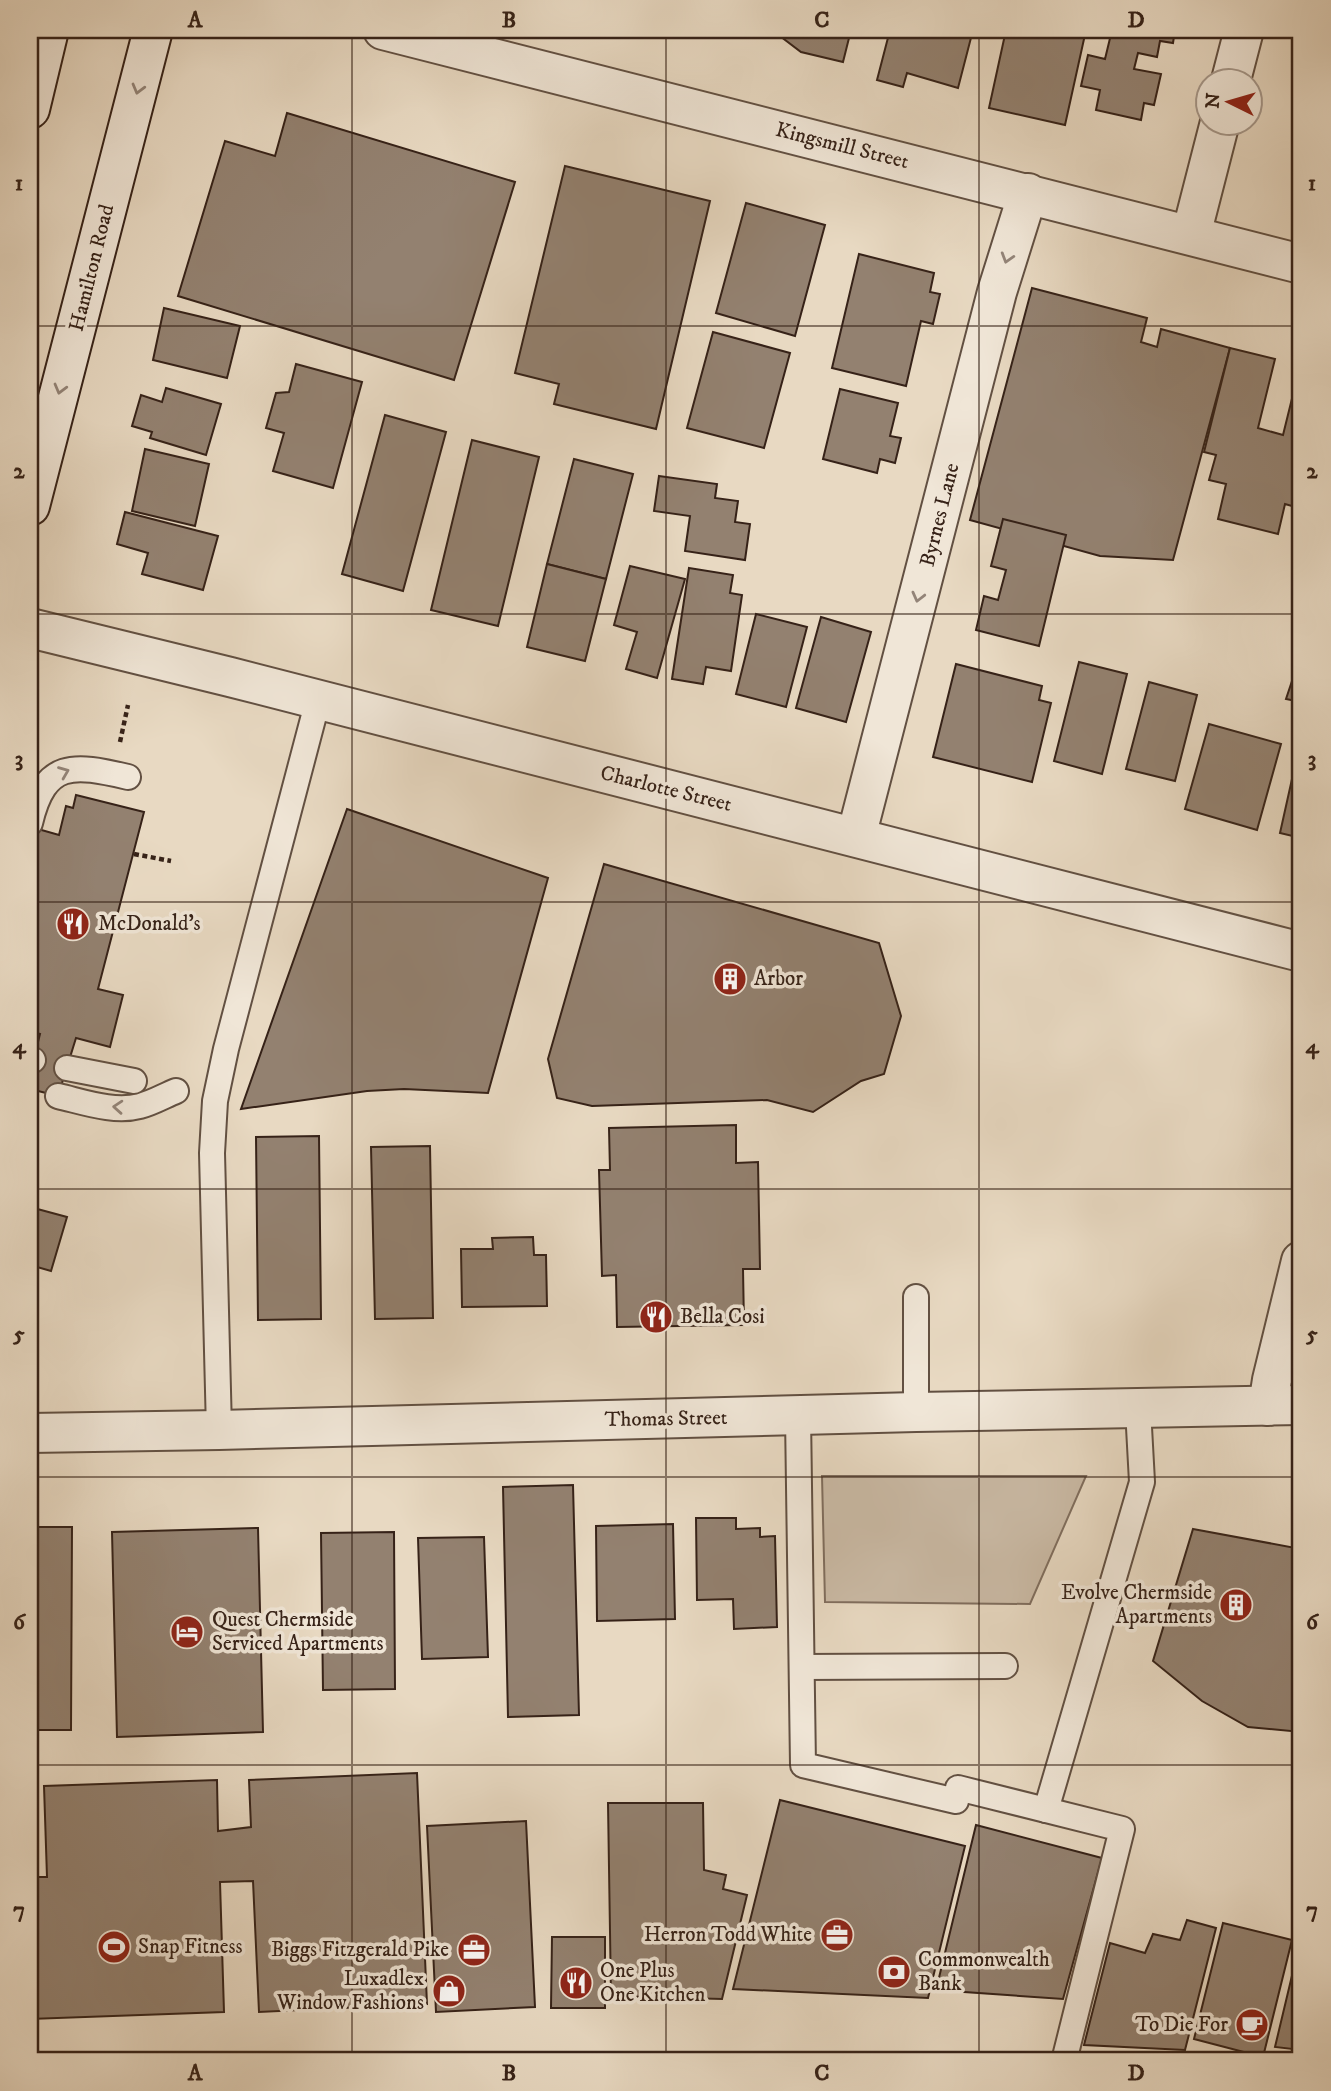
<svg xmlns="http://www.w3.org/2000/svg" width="1331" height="2091" viewBox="0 0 1331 2091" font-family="'IM FELL DW Pica',serif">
  <rect width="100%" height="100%" fill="#e8d9c2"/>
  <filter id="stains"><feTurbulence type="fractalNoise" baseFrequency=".00286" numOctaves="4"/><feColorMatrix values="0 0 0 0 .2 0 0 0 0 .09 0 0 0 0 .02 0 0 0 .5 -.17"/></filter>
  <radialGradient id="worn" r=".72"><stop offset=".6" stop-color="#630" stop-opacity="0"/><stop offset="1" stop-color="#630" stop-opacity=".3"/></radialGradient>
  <!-- green -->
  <polygon fill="#cabaa5" stroke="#806e5e" stroke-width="2" points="822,1476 1086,1476 1030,1604 825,1602"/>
  <!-- building -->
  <g fill="#938170" stroke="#362218" stroke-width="2">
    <polygon points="772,30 851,30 843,62 801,52"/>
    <polygon points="890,30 973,30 958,88 907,73 903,87 877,80"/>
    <polygon points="1006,30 1086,30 1065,125 989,108"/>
    <polygon points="1112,30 1175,30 1173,43 1160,41 1157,57 1138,53 1134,69 1161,74 1154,105 1144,103 1141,120 1096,110 1100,90 1081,86 1088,55 1105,59"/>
    <polygon points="287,113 515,182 454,380 178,296 225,141 275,156"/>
    <polygon points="1301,148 1301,173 1295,172"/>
    <polygon points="565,166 710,201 656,429 554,404 559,384 515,373"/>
    <polygon points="746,203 825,225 795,336 716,313"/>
    <polygon points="859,254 934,273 930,292 940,294 933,324 921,321 906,386 832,368"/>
    <polygon points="1032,288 1147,318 1141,342 1157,347 1161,329 1230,348 1173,560 1100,556 970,520"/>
    <polygon points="164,308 240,326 227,378 153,360"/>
    <polygon points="713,332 790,353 764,448 687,428"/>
    <polygon points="1230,348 1275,359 1258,428 1283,435 1301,362 1301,500 1299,508 1285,504 1278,534 1218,519 1226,484 1209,480 1216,455 1204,452"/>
    <polygon points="296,364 362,382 333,488 273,471 284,433 266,428 276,393 289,392"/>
    <polygon points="166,388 221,404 206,455 150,438 152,432 132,426 141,395 162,402"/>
    <polygon points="840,389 898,403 890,436 901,438 895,463 880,459 877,473 823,459"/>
    <polygon points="385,415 446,432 403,591 342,574"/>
    <polygon points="472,440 539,457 498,626 431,610"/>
    <polygon points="145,449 209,464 195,526 132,511"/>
    <polygon points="574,459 633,474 606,579 547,564"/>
    <polygon points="659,476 717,484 715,498 738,501 735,522 750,524 745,560 685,551 690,516 654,511"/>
    <polygon points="125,512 218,536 203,590 142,574 148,553 117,544"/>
    <polygon points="1003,519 1066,535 1039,646 976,630 984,596 998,600 1006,570 991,566"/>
    <polygon points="547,564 606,579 585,661 527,647"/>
    <polygon points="630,566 685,579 657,678 626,669 637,632 614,625"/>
    <polygon points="689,568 733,575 730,593 742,595 731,671 706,667 703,684 672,679"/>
    <polygon points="756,614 807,627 786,707 736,694"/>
    <polygon points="821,617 871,632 846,722 796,708"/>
    <polygon points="1301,654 1301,702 1286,699"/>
    <polygon points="1079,662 1127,674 1102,774 1054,761"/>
    <polygon points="956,664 1042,686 1039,700 1051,703 1032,782 933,757"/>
    <polygon points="1149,682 1197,695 1175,781 1126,769"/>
    <polygon points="1209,724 1281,744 1257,830 1185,809"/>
    <polygon points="1298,752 1301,752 1301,838 1280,833"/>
    <polygon points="76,795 144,812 98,989 123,995 110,1047 76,1038 58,1096 30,1089 30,1074 40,1034 30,1031 30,859 38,829 59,835 66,806 73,808"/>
    <polygon points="347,809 548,878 488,1093 404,1089 367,1091 241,1109"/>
    <polygon points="604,864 879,943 901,1016 884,1074 861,1081 813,1112 767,1100 592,1106 557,1098 548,1059"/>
    <polygon points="736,1125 736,1163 758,1162 760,1269 743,1269 744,1325 617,1327 616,1275 602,1276 599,1170 610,1170 609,1128"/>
    <polygon points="319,1136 321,1319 258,1320 256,1137"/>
    <polygon points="430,1146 433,1318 375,1319 371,1147"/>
    <polygon points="30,1207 67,1217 51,1271 30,1265"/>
    <polygon points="533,1237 534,1255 546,1255 547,1306 462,1307 461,1249 493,1249 492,1238"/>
    <polygon points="573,1485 579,1715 508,1717 503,1487"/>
    <polygon points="696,1518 736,1518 736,1529 760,1528 760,1537 775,1536 777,1627 734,1629 733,1599 697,1600"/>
    <polygon points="673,1524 675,1619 597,1621 596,1526"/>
    <polygon points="30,1527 72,1527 71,1730 30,1730"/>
    <polygon points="258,1528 263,1732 117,1737 112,1532"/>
    <polygon points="1193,1529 1301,1549 1301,1732 1248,1727 1202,1701 1153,1661"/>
    <polygon points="394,1532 395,1689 323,1690 321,1533"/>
    <polygon points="484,1537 488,1657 422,1659 418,1538"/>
    <polygon points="417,1773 427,2004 259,2012 253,1881 220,1882 224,2012 30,2019 30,1877 47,1877 44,1786 217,1780 218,1831 251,1827 249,1780"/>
    <polygon points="780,1800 965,1846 928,1998 733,1989"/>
    <polygon points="608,1803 703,1803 704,1870 726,1875 723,1889 747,1895 722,1999 611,1996"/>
    <polygon points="526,1821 535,2007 436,2012 427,1826"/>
    <polygon points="976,1825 1102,1858 1063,1999 936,1990"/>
    <polygon points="1187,1920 1216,1928 1185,2050 1084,2045 1110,1943 1145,1953 1153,1934 1180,1940"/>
    <polygon points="1223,1923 1292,1940 1263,2057 1194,2039"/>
    <polygon points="552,1937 605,1937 605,2008 551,2008"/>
    <polygon points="1300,1942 1301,2050 1275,2047"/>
  </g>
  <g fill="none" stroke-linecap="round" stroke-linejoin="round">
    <defs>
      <g id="service">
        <path d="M30 823C45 760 73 764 128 777"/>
        <polyline points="30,1059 33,1060"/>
        <polyline points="67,1068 134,1081"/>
        <path d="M58 1096C84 1102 114 1113 140 1106 152 1103 164 1096 176 1091"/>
        <polyline points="916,1412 916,1297"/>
        <polyline points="798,1416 803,1765 956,1801 958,1788 1122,1829 1064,2061"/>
        <polyline points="219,1430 212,1153 215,1101 226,1049 318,700"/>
        <polyline points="802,1667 1005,1666"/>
        <polyline points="1046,1810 1142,1482 1138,1409"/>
      </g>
      <g id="minor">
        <polyline points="383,30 1301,264"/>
        <polyline points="1231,80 1244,30"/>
        <polyline points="1191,235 1220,122"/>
        <polyline points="30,628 230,677 1301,952"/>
        <polyline points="856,837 997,292 1028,193"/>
        <polyline points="1268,1406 1272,1380 1301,1261"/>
        <polyline points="30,1433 219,1430 916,1412 1301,1405"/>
      </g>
      <g id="secondary">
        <polyline points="30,109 49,30"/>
        <polyline points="30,506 153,30"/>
      </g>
    </defs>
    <!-- service casing -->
    <use href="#service" stroke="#625042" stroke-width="28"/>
    <!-- minor casing -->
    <use href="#minor" stroke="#625042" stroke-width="42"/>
    <!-- secondary casing -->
    <use href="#secondary" stroke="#362218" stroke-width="42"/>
    <!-- path -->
    <g stroke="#362218" stroke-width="4.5" stroke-dasharray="5 3.5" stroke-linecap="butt">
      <polyline points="120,742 128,705"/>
      <polyline points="134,854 171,861"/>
    </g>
    <!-- service -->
    <use href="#service" stroke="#f0e6d7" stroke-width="24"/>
    <!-- minor -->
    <use href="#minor" stroke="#f0e6d7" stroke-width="38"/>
    <!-- secondary -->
    <use href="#secondary" stroke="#f0e6d7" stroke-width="38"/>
  </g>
  <!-- one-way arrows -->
  <defs><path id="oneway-chevron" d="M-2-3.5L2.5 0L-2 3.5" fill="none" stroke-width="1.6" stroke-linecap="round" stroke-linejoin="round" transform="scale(1.75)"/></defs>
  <g stroke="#938478">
    <use href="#oneway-chevron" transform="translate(138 89) rotate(105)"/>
    <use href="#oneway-chevron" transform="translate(1007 258) rotate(107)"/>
    <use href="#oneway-chevron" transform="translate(60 389) rotate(105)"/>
    <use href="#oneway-chevron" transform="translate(918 597) rotate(104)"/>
    <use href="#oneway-chevron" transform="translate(64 772) rotate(-22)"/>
    <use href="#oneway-chevron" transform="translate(118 1107) rotate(-176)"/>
  </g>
  <!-- grid -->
  <path fill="none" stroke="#362218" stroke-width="2" stroke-opacity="0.55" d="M352 30V2061M666 30V2061M979 30V2061M30 326H1301M30 614H1301M30 902H1301M30 1189H1301M30 1477H1301M30 1765H1301"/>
  <!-- icons -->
  <defs>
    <symbol id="restaurant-disc" viewBox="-11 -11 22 22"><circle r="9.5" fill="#8f2418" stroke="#f0e6d7"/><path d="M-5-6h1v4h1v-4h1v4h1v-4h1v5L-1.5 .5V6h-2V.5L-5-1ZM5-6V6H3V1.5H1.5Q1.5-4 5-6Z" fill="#fff"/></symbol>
    <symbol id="building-disc" viewBox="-11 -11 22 22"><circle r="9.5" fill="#8f2418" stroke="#f0e6d7"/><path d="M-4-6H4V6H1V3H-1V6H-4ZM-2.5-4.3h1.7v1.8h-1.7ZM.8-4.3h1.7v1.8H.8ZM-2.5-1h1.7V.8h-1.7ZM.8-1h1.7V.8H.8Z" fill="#fff"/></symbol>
    <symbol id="hotel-disc" viewBox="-11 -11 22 22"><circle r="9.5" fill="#8f2418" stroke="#f0e6d7"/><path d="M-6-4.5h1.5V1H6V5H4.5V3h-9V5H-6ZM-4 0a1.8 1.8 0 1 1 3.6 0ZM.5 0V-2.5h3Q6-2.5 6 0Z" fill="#fff"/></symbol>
    <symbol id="office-disc" viewBox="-11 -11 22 22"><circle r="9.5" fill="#8f2418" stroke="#f0e6d7"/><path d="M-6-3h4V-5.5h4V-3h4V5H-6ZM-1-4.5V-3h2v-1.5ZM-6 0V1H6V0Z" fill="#fff"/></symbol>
    <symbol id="stadium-disc" viewBox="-11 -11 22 22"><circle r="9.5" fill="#8f2418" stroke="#f0e6d7"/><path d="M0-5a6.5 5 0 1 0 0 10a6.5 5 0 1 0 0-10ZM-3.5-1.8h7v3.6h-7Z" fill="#fff"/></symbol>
    <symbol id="bank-disc" viewBox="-11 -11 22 22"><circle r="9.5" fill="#8f2418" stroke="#f0e6d7"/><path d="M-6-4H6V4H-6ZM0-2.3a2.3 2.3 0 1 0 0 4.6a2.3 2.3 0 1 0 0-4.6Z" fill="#fff"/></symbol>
    <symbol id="shop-disc" viewBox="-11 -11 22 22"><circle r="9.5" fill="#8f2418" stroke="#f0e6d7"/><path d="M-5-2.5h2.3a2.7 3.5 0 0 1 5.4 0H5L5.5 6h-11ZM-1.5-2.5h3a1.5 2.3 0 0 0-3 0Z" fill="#fff"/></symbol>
    <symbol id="cafe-disc" viewBox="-11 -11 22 22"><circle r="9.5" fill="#8f2418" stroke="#f0e6d7"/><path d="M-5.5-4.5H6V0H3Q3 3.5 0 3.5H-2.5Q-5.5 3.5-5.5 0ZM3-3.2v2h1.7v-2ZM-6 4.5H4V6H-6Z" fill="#fff"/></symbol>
  </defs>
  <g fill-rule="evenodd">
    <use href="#restaurant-disc" x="54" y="905" width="38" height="38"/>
    <use href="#building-disc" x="711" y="960" width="38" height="38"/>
    <use href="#restaurant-disc" x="637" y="1298" width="38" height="38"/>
    <use href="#building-disc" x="1217" y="1586" width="38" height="38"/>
    <use href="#hotel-disc" x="168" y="1613" width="38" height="38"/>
    <use href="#office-disc" x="818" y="1916" width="38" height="38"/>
    <use href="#stadium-disc" x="95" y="1928" width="38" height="38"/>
    <use href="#office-disc" x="455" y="1931" width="38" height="38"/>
    <use href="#bank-disc" x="875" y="1953" width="38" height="38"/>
    <use href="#restaurant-disc" x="557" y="1964" width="38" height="38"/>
    <use href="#shop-disc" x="430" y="1972" width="38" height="38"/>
    <use href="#cafe-disc" x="1233" y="2006" width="38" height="38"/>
  </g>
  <g text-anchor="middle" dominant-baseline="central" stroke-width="7" stroke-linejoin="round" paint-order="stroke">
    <!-- street labels -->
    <g font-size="21" fill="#362218" stroke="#f0e6d7">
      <text transform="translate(842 146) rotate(14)">Kingsmill Street</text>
      <text transform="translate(92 268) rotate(-76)">Hamilton Road</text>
      <text transform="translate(940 515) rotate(-76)">Byrnes Lane</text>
      <text transform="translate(666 789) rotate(14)">Charlotte Street</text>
      <text transform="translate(666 1419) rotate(-1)">Thomas Street</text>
    </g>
    <!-- poi labels -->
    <g font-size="21" fill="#362218" stroke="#f0e6d7" text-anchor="start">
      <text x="98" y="924">McDonald's</text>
      <text x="754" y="979">Arbor</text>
      <text x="680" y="1317">Bella Cosi</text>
      <text x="1212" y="1593" text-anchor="end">Evolve Chermside<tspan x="1212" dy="24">Apartments</tspan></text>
      <text x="212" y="1620">Quest Chermside<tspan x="212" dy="24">Serviced Apartments</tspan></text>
      <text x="812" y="1935" text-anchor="end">Herron Todd White</text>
      <text x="138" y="1947">Snap Fitness</text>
      <text x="449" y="1950" text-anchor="end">Biggs Fitzgerald Pike</text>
      <text x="918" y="1960">Commonwealth<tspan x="918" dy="24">Bank</tspan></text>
      <text x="600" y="1971">One Plus<tspan x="600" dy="24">One Kitchen</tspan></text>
      <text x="424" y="1979" text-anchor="end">Luxadlex<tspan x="424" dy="24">Window Fashions</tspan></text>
      <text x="1228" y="2025" text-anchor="end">To Die For</text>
    </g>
  </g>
  <!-- margin -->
  <rect width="1331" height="2091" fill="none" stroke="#e8d9c2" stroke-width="77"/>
  <!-- north arrow -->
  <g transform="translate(1229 102) rotate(275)"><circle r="33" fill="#f0e6d7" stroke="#a6988b" stroke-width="2"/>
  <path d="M0-5L12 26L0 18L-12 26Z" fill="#8f2418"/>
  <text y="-10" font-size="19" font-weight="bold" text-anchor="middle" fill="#362218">N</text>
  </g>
  <rect x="38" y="38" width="1254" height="2014" fill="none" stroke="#362218" stroke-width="2.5"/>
  <g font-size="23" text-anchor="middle" font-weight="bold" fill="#362218">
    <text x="195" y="27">A</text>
    <text x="509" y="27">B</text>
    <text x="822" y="27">C</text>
    <text x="1136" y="27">D</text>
    <text x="19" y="190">1</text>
    <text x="1312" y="190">1</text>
    <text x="19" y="478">2</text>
    <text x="1312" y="478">2</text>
    <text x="19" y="766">3</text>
    <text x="1312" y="766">3</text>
    <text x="19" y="1053">4</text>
    <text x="1312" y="1053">4</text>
    <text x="19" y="1341">5</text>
    <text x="1312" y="1341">5</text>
    <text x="19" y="1629">6</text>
    <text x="1312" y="1629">6</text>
    <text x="19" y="1917">7</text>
    <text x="1312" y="1917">7</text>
    <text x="195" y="2080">A</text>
    <text x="509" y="2080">B</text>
    <text x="822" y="2080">C</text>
    <text x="1136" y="2080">D</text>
  </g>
  <rect width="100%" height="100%" filter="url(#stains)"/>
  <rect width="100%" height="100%" fill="url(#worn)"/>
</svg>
